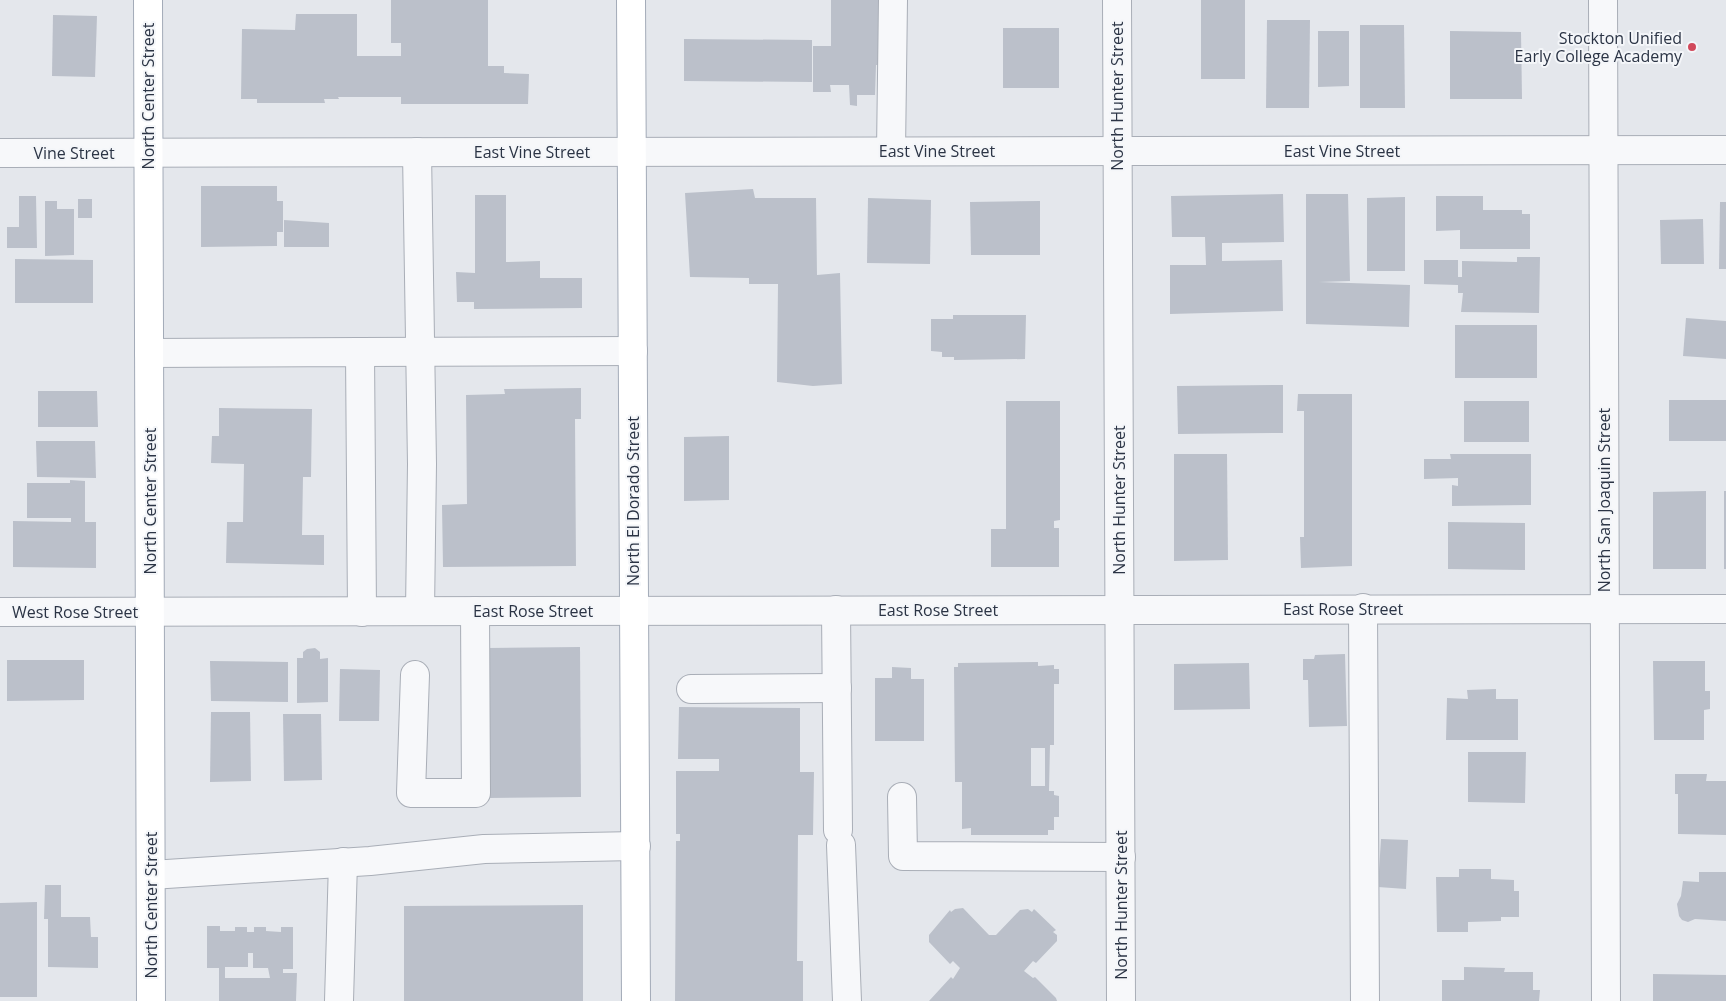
<svg xmlns="http://www.w3.org/2000/svg" width="1726" height="1001" viewBox="0 0 1726 1001" font-family="'Open Sans',sans-serif">
  <rect width="100%" height="100%" fill="#e4e7ec"/>
  <!-- building -->
  <g fill="#bbc0ca" fill-rule="evenodd">
    <polygon points="391,0 488,0 488,66 504,66 504,73 529,74 528,104 401,104 401,97 338,97 339,99 324,99 325,103 257,103 257,99 241,99 242,29 295,30 296,14 357,14 357,56 401,56 401,43 391,43"/>
    <polygon points="831,0 881,0 881,65 876,65 875,95 857,95 857,106 850,105 849,85 830,85 831,92 813,92 813,46 831,46"/>
    <rect x="1201" y="0" width="44" height="79"/>
    <polygon points="53,15 97,16 95,77 52,76"/>
    <polygon points="1267,20 1310,20 1309,108 1266,108"/>
    <polygon points="1360,25 1404,25 1405,108 1360,108"/>
    <rect x="1003" y="28" width="56" height="60"/>
    <polygon points="1318,31 1349,31 1349,86 1318,87"/>
    <polygon points="1450,31 1521,32 1522,99 1450,99"/>
    <polygon points="684,39 812,40 812,82 684,81"/>
    <polygon points="201,186 277,186 277,201 283,201 283,232 277,232 277,246 201,247"/>
    <polygon points="753,189 755,198 816,198 817,275 840,273 842,384 813,386 777,382 778,284 749,284 749,278 690,277 685,193"/>
    <polygon points="1283,194 1284,242 1222,243 1222,261 1282,260 1283,311 1170,314 1170,265 1206,265 1205,237 1172,237 1171,196"/>
    <polygon points="1306,194 1348,194 1350,281 1319,282 1410,285 1409,327 1306,324"/>
    <polygon points="475,195 506,195 506,262 540,261 540,278 582,278 582,308 474,309 474,302 457,302 456,272 475,273"/>
    <polygon points="19,196 36,196 37,248 7,248 7,227 19,227"/>
    <polygon points="1436,196 1483,196 1483,210 1522,210 1522,214 1530,214 1530,249 1460,249 1460,230 1436,231"/>
    <polygon points="1405,197 1405,271 1367,271 1367,198"/>
    <polygon points="868,198 931,200 930,264 867,263"/>
    <rect x="78" y="199" width="14" height="19"/>
    <polygon points="45,201 57,201 57,209 74,209 74,255 45,256"/>
    <polygon points="1040,201 1040,255 971,255 970,202"/>
    <polygon points="1720,202 1726,202 1726,269 1719,269"/>
    <polygon points="1703,219 1704,264 1661,264 1660,220"/>
    <polygon points="284,220 329,223 329,247 284,247"/>
    <polygon points="1517,257 1540,257 1539,313 1461,312 1463,293 1458,293 1458,285 1424,284 1424,260 1458,260 1458,277 1462,277 1462,261 1517,262"/>
    <polygon points="15,259 93,260 93,303 15,303"/>
    <polygon points="953,315 1026,315 1025,359 954,360 954,357 942,357 942,352 931,351 931,319 953,319"/>
    <polygon points="1686,318 1726,321 1726,359 1683,356"/>
    <rect x="1455" y="325" width="82" height="53"/>
    <polygon points="1283,385 1283,433 1178,434 1177,386"/>
    <polygon points="581,388 581,419 575,419 576,566 443,567 442,505 467,504 466,395 505,394 504,389"/>
    <polygon points="38,391 97,391 98,427 38,427"/>
    <polygon points="1298,394 1352,394 1352,566 1301,568 1300,537 1304,537 1304,411 1297,411"/>
    <rect x="1669" y="400" width="57" height="41"/>
    <polygon points="1006,401 1060,401 1060,520 1054,521 1054,528 1059,528 1059,567 991,567 991,529 1006,529"/>
    <rect x="1464" y="401" width="65" height="41"/>
    <polygon points="219,408 312,409 311,477 303,477 302,535 324,535 324,565 226,563 227,522 243,522 244,464 211,463 212,436 219,436"/>
    <polygon points="729,436 729,500 684,501 684,437"/>
    <polygon points="36,441 95,441 96,478 37,477"/>
    <polygon points="1174,454 1227,454 1228,560 1174,561"/>
    <polygon points="1450,454 1531,454 1531,505 1452,506 1452,485 1458,486 1458,478 1424,479 1424,459 1451,459"/>
    <polygon points="70,480 85,481 85,522 96,522 96,568 13,567 13,521 71,522 71,518 27,518 27,483 70,483"/>
    <polygon points="1706,491 1706,569 1653,569 1653,492"/>
    <rect x="1724" y="491" width="2" height="78"/>
    <polygon points="1448,522 1525,523 1525,570 1448,569"/>
    <polygon points="580,647 581,797 489,798 488,648"/>
    <polygon points="315,648 320,652 320,659 328,658 328,702 297,703 297,658 303,658 303,652 307,649"/>
    <polygon points="1345,654 1347,726 1309,727 1308,680 1303,680 1303,659 1314,659 1315,655"/>
    <polygon points="7,660 84,660 84,700 7,701"/>
    <polygon points="210,661 288,662 288,702 211,701"/>
    <polygon points="1653,661 1705,661 1705,691 1710,691 1710,709 1704,710 1704,740 1654,740"/>
    <path d="M1038 662V666L1054 665V669H1059V684H1054V745H1050L1049 791H1054V795L1059 796V817H1054V830H1048V835H971V828L962 829V782H955L954 667H958V663ZM1031 748H1045V786H1031Z"/>
    <polygon points="1249,663 1250,709 1174,710 1174,664"/>
    <polygon points="892,667 911,668 911,679 924,679 924,741 875,741 875,678 892,678"/>
    <polygon points="340,669 380,670 379,721 339,721"/>
    <polygon points="1496,689 1496,699 1518,699 1518,740 1446,740 1447,698 1468,699 1467,690"/>
    <polygon points="679,707 800,708 800,772 814,772 813,835 798,835 797,961 803,961 803,1001 675,1001 676,841 680,841 680,834 676,834 676,771 719,771 719,759 678,759"/>
    <polygon points="211,712 250,712 251,781 210,782"/>
    <polygon points="283,714 321,714 322,780 284,781"/>
    <polygon points="1468,752 1526,752 1525,803 1468,802"/>
    <polygon points="1675,774 1707,774 1706,781 1726,781 1726,835 1678,834 1678,794 1675,794"/>
    <polygon points="1381,839 1408,840 1406,889 1378,887"/>
    <polygon points="1459,869 1491,869 1491,879 1514,880 1514,891 1519,891 1519,917 1501,917 1501,921 1468,922 1468,932 1437,932 1436,877 1459,877"/>
    <polygon points="1699,872 1726,872 1726,921 1695,919 1688,922 1682,920 1679,916 1677,904 1681,896 1683,881 1699,882"/>
    <polygon points="45,885 61,885 61,917 90,917 91,937 98,937 98,968 48,967 48,919 44,919"/>
    <polygon points="37,902 37,997 0,997 0,903"/>
    <polygon points="583,905 583,1001 404,1001 404,906"/>
    <polygon points="963,908 989,935 996,935 1020,910 1028,909 1032,912 1034,909 1056,930 1053,932 1057,935 1057,941 1036,963 1033,961 1024,971 1033,978 1035,977 1056,998 1057,1001 929,1001 951,977 953,979 960,968 953,961 950,964 929,942 929,935 950,910 951,912 955,909"/>
    <path d="M207 926H220V931H235V927H247V932H254V927H266V931L281 932V927H293V969H283V973H297L296 1001H219V968H207ZM248 953H253V968H268L270 978H225V967H248Z"/>
    <polygon points="1464,967 1505,968 1504,972 1533,972 1533,990 1540,990 1539,1001 1442,1001 1442,980 1464,980"/>
    <polygon points="1653,974 1726,975 1726,1001 1653,1001"/>
  </g>
  <g fill="none" stroke-linecap="round" stroke-linejoin="round">
    <defs>
      <g id="minor">
        <polyline points="1117,0 1121,1001"/>
        <polyline points="1603,0 1606,1001"/>
        <polyline points="891,151 893,0"/>
        <polyline points="417,152 422,464 420,611"/>
        <polyline points="0,153 1726,150"/>
        <polyline points="360,352 633,351"/>
        <polyline points="149,353 360,352 362,612"/>
        <polyline points="1363,608 1365,1001"/>
        <polyline points="836,610 838,830"/>
        <polyline points="0,612 1726,609"/>
        <polyline points="415,675 411,793 476,793 475,611"/>
        <polyline points="691,689 837,688"/>
        <polyline points="902,797 903,856 1121,857"/>
        <polyline points="841,845 847,1001"/>
        <polyline points="151,875 370,861 484,849 636,846"/>
        <polyline points="339,1001 343,862"/>
      </g>
      <g id="major">
        <polyline points="148,0 151,1001"/>
        <polyline points="631,0 636,1001"/>
      </g>
    </defs>
    <!-- minor casing -->
    <use href="#minor" stroke="#a9aeb7" stroke-width="30"/>
    <!-- major casing -->
    <use href="#major" stroke="#a3abb8" stroke-width="30"/>
    <!-- minor -->
    <use href="#minor" stroke="#f7f8fa" stroke-width="28"/>
    <!-- major -->
    <use href="#major" stroke="#fff" stroke-width="28"/>
  </g>
  <!-- markers -->
  <circle fill="#d1495b" stroke="#f4f6f9" stroke-width="2" cx="1692" cy="47" r="5"/>
  <g text-anchor="middle" dominant-baseline="central" stroke-width="4" stroke-linejoin="round" paint-order="stroke">
    <!-- poi labels -->
    <g font-size="16" fill="#2b3445" stroke="#f4f6f9" text-anchor="end">
      <text x="1682" y="38">Stockton Unified<tspan x="1682" dy="18">Early College Academy</tspan></text>
    </g>
    <!-- street labels -->
    <g font-size="16" fill="#2b3445" stroke="#f4f6f9">
      <text transform="translate(148 96) rotate(-90)">North Center Street</text>
      <text transform="translate(1117 96) rotate(-90)">North Hunter Street</text>
      <text x="937" y="151">East Vine Street</text>
      <text x="1342" y="151">East Vine Street</text>
      <text x="532" y="152">East Vine Street</text>
      <text x="74" y="153">Vine Street</text>
      <text transform="translate(1119 500) rotate(-90)">North Hunter Street</text>
      <text transform="translate(1604 500) rotate(-90)">North San Joaquin Street</text>
      <text transform="translate(150 501) rotate(-90)">North Center Street</text>
      <text transform="translate(633 501) rotate(-90)">North El Dorado Street</text>
      <text x="1343" y="609">East Rose Street</text>
      <text x="938" y="610">East Rose Street</text>
      <text x="533" y="611">East Rose Street</text>
      <text x="75" y="612">West Rose Street</text>
      <text transform="translate(151 905) rotate(-90)">North Center Street</text>
      <text transform="translate(1121 905) rotate(-90)">North Hunter Street</text>
    </g>
  </g>
</svg>
